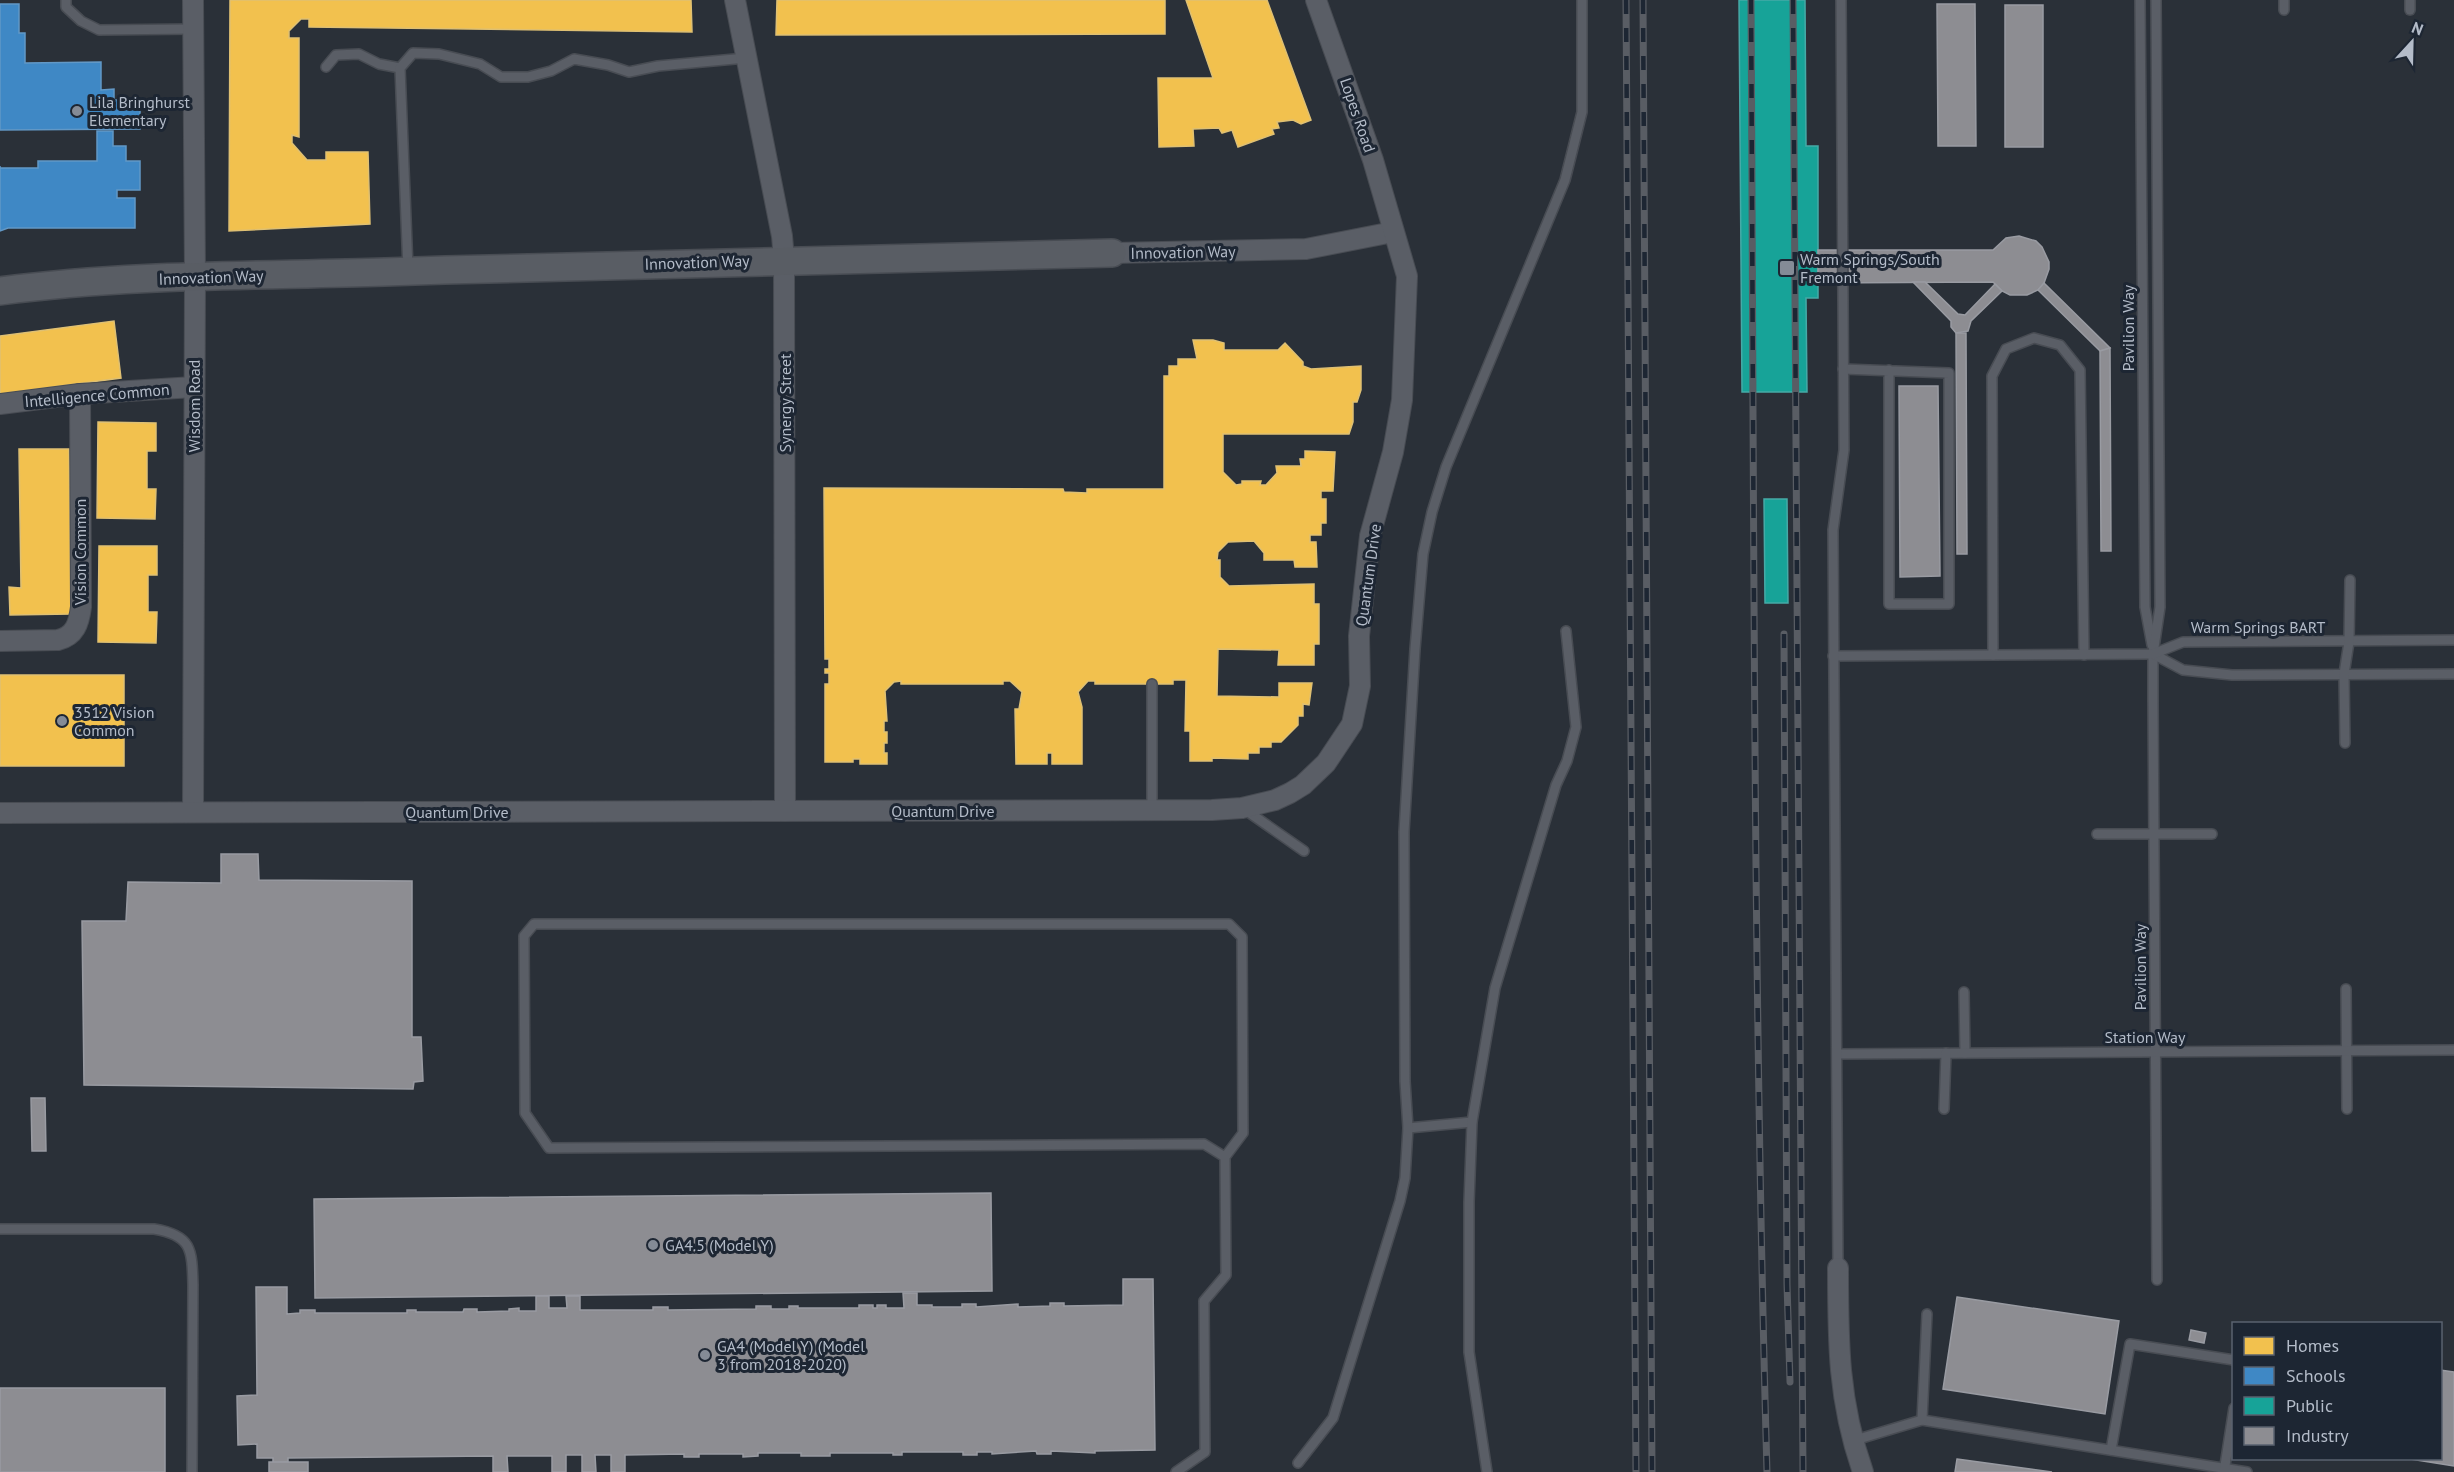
<svg xmlns="http://www.w3.org/2000/svg" width="2454" height="1472" viewBox="0 0 2454 1472" font-family="'PT Sans',sans-serif">
  <rect width="100%" height="100%" fill="#2a3038"/>
  <!-- homes -->
  <g fill="#f2c14e" stroke="#dfc073" stroke-width="1.5">
    <polygon points="230,0 691,0 692,32 309,27 309,19 301,19 289,31 289,38 299,38 299,137 292,135 292,143 307,160 326,160 326,152 368,152 370,224 229,231"/>
    <polygon points="777,0 1165,0 1165,34 776,35"/>
    <polygon points="1186,0 1267,0 1311,120 1301,124 1293,120 1277,122 1279,128 1272,129 1274,134 1238,147 1232,130 1222,133 1219,128 1193,129 1194,146 1159,147 1158,78 1213,78"/>
    <polygon points="114,321 121,378 0,394 0,336"/>
    <polygon points="1193,340 1213,340 1224,343 1224,350 1278,350 1285,343 1303,362 1303,366 1311,369 1361,366 1361,390 1357,402 1353,402 1353,422 1349,434 1223,434 1223,472 1236,485 1242,484 1242,481 1261,481 1260,485 1266,485 1277,473 1276,466 1301,466 1300,459 1305,459 1305,451 1335,452 1333,491 1321,491 1321,499 1326,499 1326,523 1321,523 1321,535 1310,535 1310,542 1316,542 1317,567 1295,567 1294,560 1264,560 1264,553 1254,541 1228,542 1218,552 1217,560 1220,560 1220,577 1229,586 1314,584 1314,604 1319,604 1319,644 1314,644 1314,665 1278,665 1279,650 1218,649 1217,696 1279,697 1279,683 1312,683 1309,705 1303,704 1303,716 1298,716 1298,725 1281,742 1271,742 1271,747 1259,747 1259,753 1248,753 1248,759 1212,758 1212,761 1190,761 1190,731 1185,731 1186,680 1173,680 1173,684 1095,684 1095,681 1088,681 1078,692 1082,707 1082,764 1052,764 1052,753 1047,753 1047,764 1016,764 1015,709 1019,709 1022,692 1010,681 1003,681 1003,684 901,684 901,681 894,682 885,691 887,721 884,721 884,732 887,732 887,743 884,743 884,753 887,753 887,764 860,764 860,759 853,759 853,762 825,762 825,684 829,684 829,673 825,673 825,669 829,669 829,659 825,659 824,488 1063,489 1064,492 1087,493 1087,489 1164,489 1164,376 1169,376 1169,366 1178,366 1178,359 1197,359"/>
    <polygon points="98,422 156,423 156,451 147,451 147,489 156,489 155,519 97,518"/>
    <polygon points="19,449 69,449 71,614 10,615 9,587 21,588"/>
    <polygon points="99,546 157,546 157,575 148,575 148,612 157,612 156,643 98,642"/>
    <rect x="0" y="675" width="124" height="91"/>
  </g>
  <!-- schools -->
  <g fill="#3f88c5" stroke="#6298c6" stroke-width="1.5">
    <polygon points="0,4 19,4 19,33 25,33 25,63 101,62 101,90 114,89 114,100 140,100 140,129 0,130"/>
    <polygon points="97,131 113,131 113,146 126,146 126,161 140,161 140,190 117,190 117,198 135,198 135,228 8,228 0,231 0,166 0,168 38,168 38,161 97,161"/>
  </g>
  <!-- public -->
  <g fill="#17a398" stroke="#46aaa7" stroke-width="1.5">
    <polygon points="1739,0 1805,0 1806,146 1818,146 1818,298 1806,298 1807,392 1742,392"/>
    <polygon points="1764,499 1787,499 1788,603 1765,603"/>
  </g>
  <!-- industry -->
  <g fill="#8d8d92" stroke="#999ba2" stroke-width="1.5">
    <polygon points="1937,4 1975,4 1976,146 1938,146"/>
    <rect x="2005" y="5" width="38" height="142"/>
    <polygon points="2019,236 2036,241 2042,247 2049,262 2049,269 2044,283 2038,290 2027,295 2010,295 2002,291 1993,282 1818,283 1818,250 1993,250 2006,238"/>
    <polygon points="1913,282 1925,282 1958,314 1965,315 1995,284 2002,291 1971,321 1968,331 1956,333 1951,327 1951,321"/>
    <polygon points="2044,283 2110,348 2100,351 2038,290"/>
    <polygon points="1956,333 1966,333 1967,554 1957,554"/>
    <polygon points="2110,348 2111,551 2101,551 2100,351"/>
    <polygon points="1899,386 1938,386 1940,576 1900,577"/>
    <polygon points="221,854 258,854 259,880 412,881 412,1037 421,1037 423,1081 414,1082 413,1089 84,1085 82,921 126,921 128,882 221,883"/>
    <polygon points="31,1098 45,1098 46,1151 32,1151"/>
    <polygon points="991,1193 992,1291 315,1298 314,1199"/>
    <polygon points="1123,1279 1153,1279 1155,1450 1095,1451 1095,1453 1051,1451 1051,1454 1037,1454 1036,1451 992,1454 992,1452 977,1452 977,1455 963,1455 963,1452 902,1452 902,1455 893,1455 893,1453 830,1453 830,1456 801,1456 801,1453 758,1453 758,1456 743,1457 743,1454 699,1454 699,1457 684,1457 684,1454 625,1455 625,1472 611,1472 611,1455 595,1455 596,1472 582,1472 582,1455 566,1455 566,1472 552,1472 552,1456 507,1456 508,1472 493,1472 493,1456 288,1458 288,1462 273,1463 273,1458 257,1458 257,1444 238,1445 237,1396 257,1395 256,1287 287,1287 287,1314 300,1313 300,1310 315,1310 315,1313 407,1313 407,1310 416,1310 416,1312 463,1312 464,1309 477,1309 477,1312 509,1311 509,1309 519,1308 519,1311 536,1311 536,1296 549,1296 549,1308 567,1308 566,1296 580,1296 580,1310 653,1310 653,1307 668,1307 668,1310 756,1309 756,1306 771,1306 771,1309 789,1309 789,1306 798,1306 798,1308 859,1308 859,1305 873,1305 873,1308 877,1308 877,1305 886,1305 886,1308 904,1308 903,1293 917,1293 917,1305 932,1305 932,1307 962,1307 962,1304 976,1304 976,1307 1018,1304 1018,1307 1050,1306 1050,1303 1064,1303 1064,1306 1123,1305"/>
    <polygon points="1957,1297 2119,1321 2105,1414 1943,1389"/>
    <polygon points="2191,1330 2206,1333 2204,1343 2189,1340"/>
    <polygon points="2440,1370 2454,1372 2454,1466 2404,1458 2440,1458"/>
    <rect x="0" y="1388" width="165" height="84"/>
    <polygon points="1957,1459 2052,1472 1955,1472"/>
    <rect x="269" y="1462" width="39" height="10"/>
  </g>
  <g fill="none" stroke-linecap="round" stroke-linejoin="round">
    <defs>
      <g id="lane">
        <polyline points="66,0 66,7 81,21 99,30 193,29"/>
        <polyline points="2140,0 2145,607 2152,645"/>
        <polyline points="2156,0 2160,607 2153,654 2153,701 2157,1280"/>
        <polyline points="2284,0 2284,10"/>
        <polyline points="2410,0 2410,10"/>
        <polyline points="326,67 336,55 359,54 379,64 400,68"/>
        <polyline points="408,269 400,68 413,53 439,54 480,64 501,77 528,77 551,71 574,59 608,65 629,72 658,66 746,58"/>
        <polyline points="1843,369 1949,373 1949,604 1889,604 1889,370"/>
        <polyline points="2153,654 2183,670 2232,675 2454,674"/>
        <polyline points="1993,655 1992,376 2006,349 2034,338 2060,345 2080,370 2084,655"/>
        <polyline points="1833,656 2153,654 2183,642 2454,640"/>
        <polyline points="1152,684 1152,810"/>
        <polyline points="2345,743 2344,674 2349,642 2350,580"/>
        <polyline points="1244,809 1304,851"/>
        <polyline points="2097,834 2212,834"/>
        <polyline points="2346,989 2347,1109"/>
        <polyline points="1964,992 1965,1053"/>
        <polyline points="1837,1054 2454,1050"/>
        <polyline points="1944,1109 1946,1053"/>
        <polyline points="1408,1128 1472,1122"/>
        <path d="M0 1229H154C192 1235 192 1250 193 1285L192 1472"/>
        <polyline points="1838,1268 1833,530 1844,450 1841,0"/>
        <polyline points="1922,1420 2247,1472"/>
        <polyline points="1852,1441 1922,1420 1927,1314"/>
        <polyline points="2111,1450 2130,1344 2234,1360"/>
        <polyline points="1298,1463 1333,1418 1400,1201 1405,1178 1408,1128 1405,1081 1404,832 1415,649 1423,554 1432,512 1446,467 1565,180 1582,112 1582,0"/>
        <polyline points="1176,1472 1205,1452 1204,1301 1226,1275 1225,1157 1243,1133 1242,937 1229,924 534,924 524,936 525,1113 549,1148 1204,1144 1225,1157"/>
        <polyline points="1487,1472 1469,1352 1469,1202 1472,1122 1495,988 1556,785 1567,761 1576,727 1566,631"/>
        <polyline points="2224,1472 2234,1408"/>
      </g>
      <g id="street">
        <polyline points="735,0 782,236 784,259 785,811"/>
        <polyline points="1112,253 1306,249 1393,232"/>
        <polyline points="0,404 80,394 194,387"/>
        <path d="M0 641 58 640C75 636 79 623 81 607L80 394"/>
        <polyline points="193,812 195,277 193,0"/>
        <polyline points="0,813 1212,810 1242,808 1275,800 1290,793 1303,785 1326,763 1352,724 1360,686 1359,636 1370,536 1393,452 1402,400 1407,276 1373,160 1316,0"/>
        <path d="M1838 1268C1838 1342 1838 1401 1863 1472"/>
      </g>
      <path id="secondary" d="M0 291C128 274 257 276 385 272 627 264 869 259 1112 253"/>
    </defs>
    <!-- lane casing -->
    <use href="#lane" stroke="#484c53" stroke-width="12"/>
    <!-- street casing -->
    <use href="#street" stroke="#484c53" stroke-width="22"/>
    <!-- secondary casing -->
    <use href="#secondary" stroke="#484c53" stroke-width="30"/>
    <!-- lane -->
    <use href="#lane" stroke="#5a5e66" stroke-width="9"/>
    <!-- street -->
    <use href="#street" stroke="#5a5e66" stroke-width="20"/>
    <!-- secondary -->
    <use href="#secondary" stroke="#595d64" stroke-width="27"/>
    <defs>
      <g id="rail">
        <polyline points="1626,0 1636,1472"/>
        <polyline points="1643,0 1652,1472"/>
        <path d="M1751 0C1754 491 1753 982 1767 1472"/>
        <polyline points="1793,0 1803,1472"/>
        <polyline points="1784,634 1787,1284 1790,1382"/>
      </g>
    </defs>
    <!-- rail casing -->
    <use href="#rail" stroke="#595d64" stroke-width="7"/>
    <!-- rail -->
    <use href="#rail" stroke="#1d2633" stroke-width="4.5" stroke-dasharray="14" stroke-linecap="butt"/>
  </g>
  <!-- markers -->
  <g fill="#848b96" stroke="#1d2633" stroke-width="2">
    <circle cx="77" cy="111" r="6"/>
    <rect x="1779" y="260" width="16" height="16" rx="3"/>
    <circle cx="62" cy="721" r="6"/>
    <circle cx="653" cy="1245" r="6"/>
    <circle cx="705" cy="1355" r="6"/>
  </g>
  <g text-anchor="middle" dominant-baseline="central" stroke-width="6" stroke-linejoin="round" paint-order="stroke">
    <!-- poi labels -->
    <g font-size="16" fill="#b4bcc9" stroke="#1d2633" text-anchor="start">
      <text x="89" y="102">Lila Bringhurst<tspan x="89" dy="18">Elementary</tspan></text>
      <text x="1800" y="259">Warm Springs/South<tspan x="1800" dy="18">Fremont</tspan></text>
      <text x="74" y="712">3512 Vision<tspan x="74" dy="18">Common</tspan></text>
      <text x="665" y="1245">GA4.5 (Model Y)</text>
      <text x="717" y="1346">GA4 (Model Y) (Model<tspan x="717" dy="18">3 from 2018-2020)</tspan></text>
    </g>
    <!-- street labels -->
    <g font-size="16" fill="#b4bcc9" stroke="#1d2633">
      <text transform="translate(1358 115) rotate(71)">Lopes Road</text>
      <text transform="translate(1183 252) rotate(-1)">Innovation Way</text>
      <text transform="translate(697 262) rotate(-2)">Innovation Way</text>
      <text transform="translate(211 277) rotate(-2)">Innovation Way</text>
      <text transform="translate(2128 328) rotate(-90)">Pavilion Way</text>
      <text transform="translate(97 395) rotate(-5)">Intelligence Common</text>
      <text transform="translate(785 403) rotate(-90)">Synergy Street</text>
      <text transform="translate(194 406) rotate(-90)">Wisdom Road</text>
      <text transform="translate(80 552) rotate(-90)">Vision Common</text>
      <text transform="translate(1368 575) rotate(-82)">Quantum Drive</text>
      <text x="2258" y="627">Warm Springs BART</text>
      <text x="943" y="811">Quantum Drive</text>
      <text x="457" y="812">Quantum Drive</text>
      <text transform="translate(2140 967) rotate(-90)">Pavilion Way</text>
      <text x="2145" y="1037">Station Way</text>
    </g>
  </g>
  <!-- legend -->
  <rect x="2232" y="1322" width="210" height="138" fill="#1d2633" stroke="#59626f" stroke-width="1.5"/>
  <rect x="2244" y="1337" width="30" height="18" fill="#f2c14e" stroke="#59626f" stroke-width="1.5"/>
  <text x="2286" y="1352" font-size="18" fill="#b4bcc9">Homes</text>
  <rect x="2244" y="1367" width="30" height="18" fill="#3f88c5" stroke="#59626f" stroke-width="1.5"/>
  <text x="2286" y="1382" font-size="18" fill="#b4bcc9">Schools</text>
  <rect x="2244" y="1397" width="30" height="18" fill="#17a398" stroke="#59626f" stroke-width="1.5"/>
  <text x="2286" y="1412" font-size="18" fill="#b4bcc9">Public</text>
  <rect x="2244" y="1427" width="30" height="18" fill="#8d8d92" stroke="#59626f" stroke-width="1.5"/>
  <text x="2286" y="1442" font-size="18" fill="#b4bcc9">Industry</text>
  <!-- north arrow -->
  <g transform="translate(2412 42) rotate(22)" stroke="#1d2633" stroke-width="4.5" paint-order="stroke">
  <path d="M0-4.5L10 22L0 15L-10 22Z" fill="#b4bcc9"/>
  <text y="-9" font-size="16" font-weight="bold" text-anchor="middle" fill="#b4bcc9">N</text>
  </g>
</svg>
